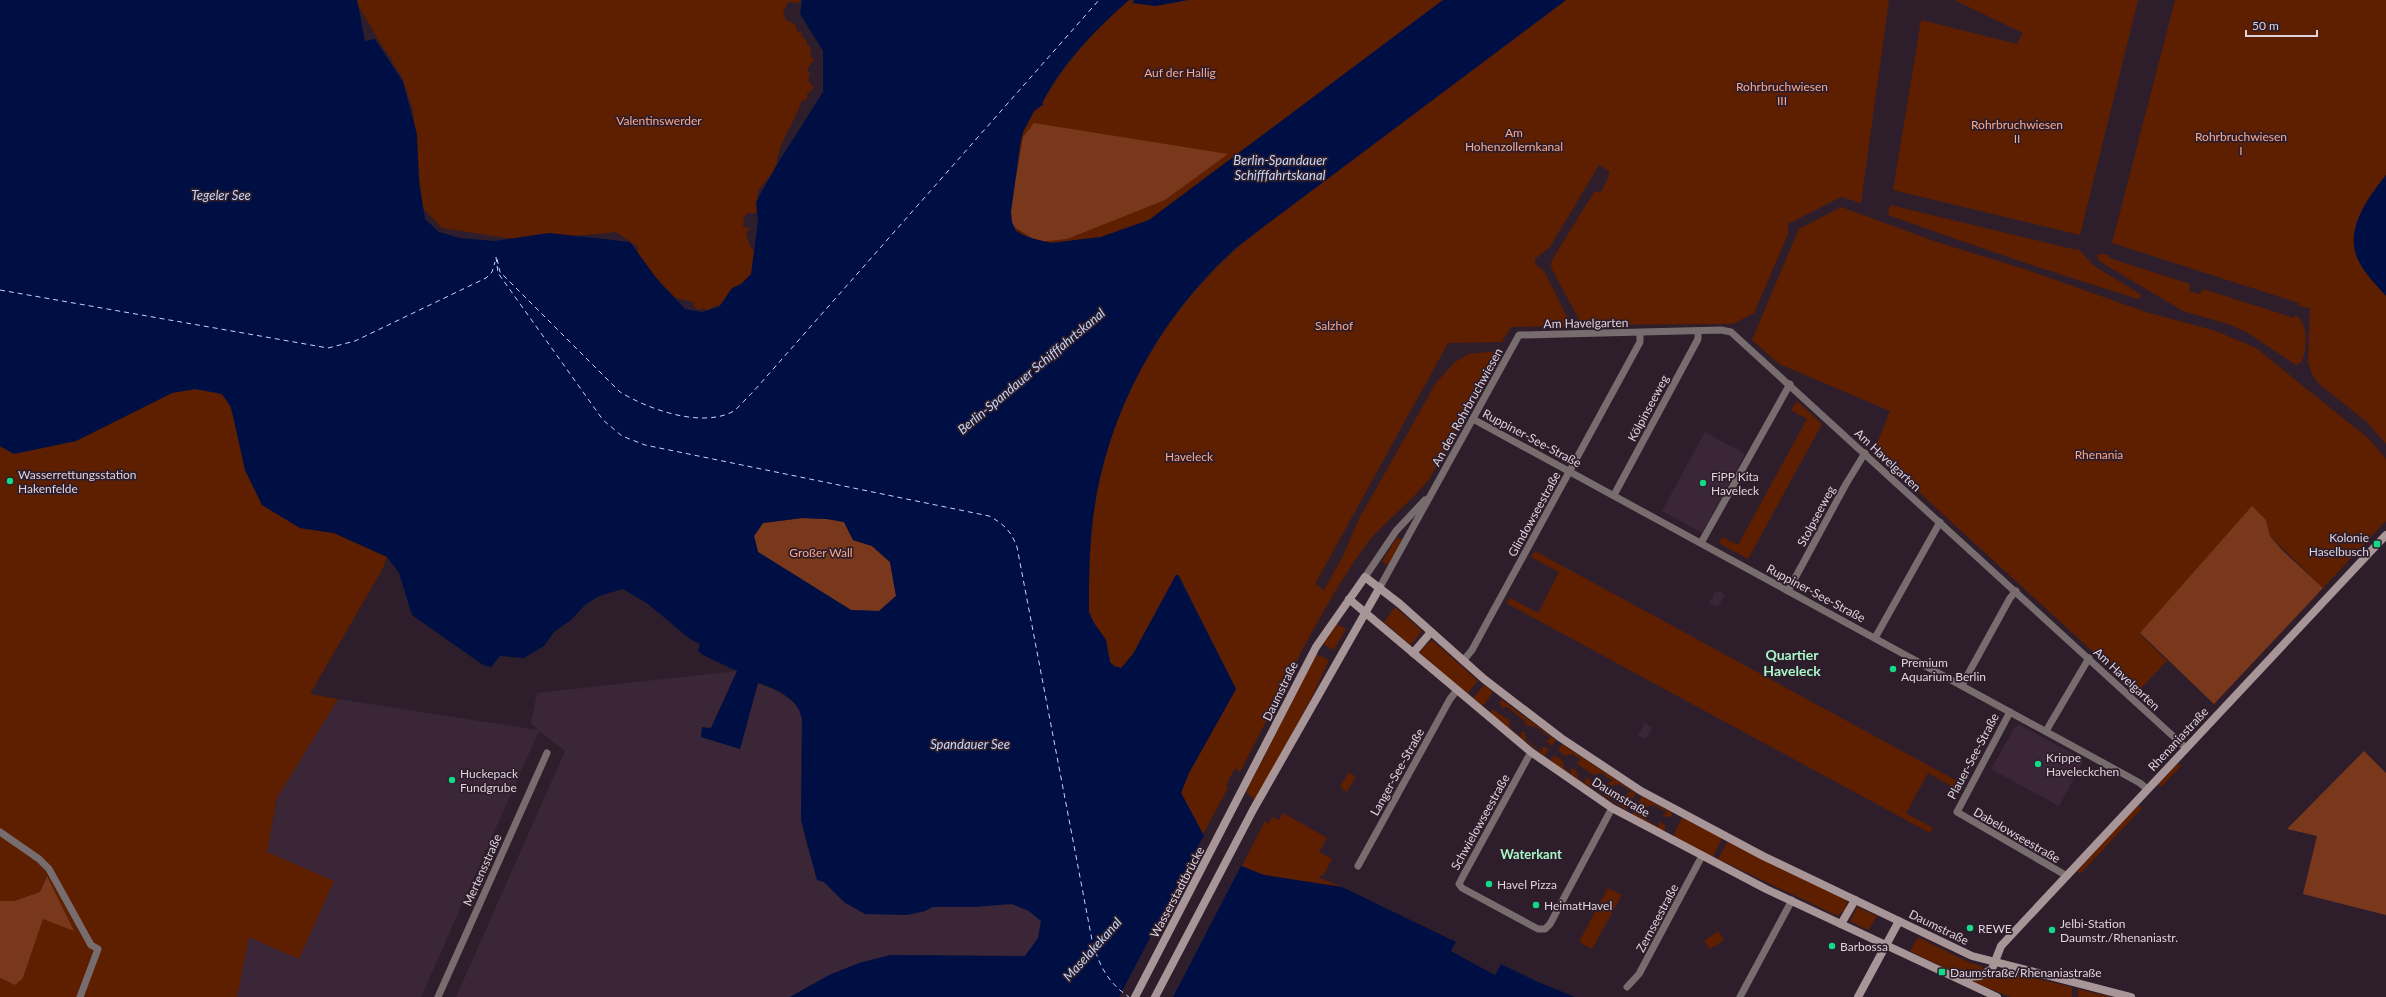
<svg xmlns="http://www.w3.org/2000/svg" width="2386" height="997" viewBox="0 0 2386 997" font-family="Lato,sans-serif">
  <rect width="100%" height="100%" fill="#2e1e2b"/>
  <!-- built -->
  <g fill="#3a2637">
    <polygon points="1705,432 1745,454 1702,533 1662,511"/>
    <polygon points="1719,591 1725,594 1718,607 1709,603 1715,592 1718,593"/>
    <polygon points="737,671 711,728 740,749 758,683 779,692 799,707 802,719 801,815 804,835 817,880 824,882 844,902 864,913 907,915 925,911 932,907 979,907 999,903 1016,905 1029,911 1041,921 1038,938 1025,956 890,955 809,986 790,997 456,997 565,751 539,731 421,997 237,997 249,937 333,881 267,852 277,798 338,699 538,730 531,723 537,693"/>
    <polygon points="1645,723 1652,728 1646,739 1638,735"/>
    <polygon points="2020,725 2084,760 2059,806 1991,769 2015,727"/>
  </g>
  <!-- green -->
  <g fill="#5e1f00">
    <path d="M355 0H800L799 3 788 2 783 13 786 20 795 24 797 31 802 32 801 35 807 41 806 45 810 46 811 56 814 60 807 69 810 74 808 80 814 88 807 94V99L801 102C796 121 775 147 777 167L758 191 757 199 759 210 753 214 749 212 744 217 743 227 749 228 746 234 751 249 755 251 764 249 743 289 723 305 715 306 708 310 704 308 698 310 693 305 694 302 676 298 668 290H665L659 280 637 258 638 247 614 231 610 233 520 240 442 228 422 207 413 110 402 77 391 60 392 57 387 55 388 51H385Z"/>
    <path d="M1129 0 1155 6 1188 0H1443L1149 220 1101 237 1051 243 1021 234 1015 230 1012 222 1020 145 1023 132 1036 108 1040 107C1063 65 1093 32 1129 0Z"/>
    <path d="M1566 0H1889L1861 203 1841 197 1788 224V234L1754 313 1733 324 1582 325 1551 267 1552 260 1594 192 1602 191 1610 172 1599 165 1550 247 1535 259V264L1544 271 1567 317 1565 326 1511 327 1502 342 1448 343 1315 584 1324 590 1342 558 1360 517 1436 383 1454 363 1468 354 1499 351 1430 478C1411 503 1384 521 1365 546 1315 616 1280 696 1240 772L1235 768 1226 785 1228 788 1203 834 1181 792 1189 773 1236 689 1179 575H1176L1133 654 1121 668 1113 666 1110 662 1106 640 1094 623 1089 612C1089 581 1089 549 1093 518 1108 402 1171 297 1263 227Z"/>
    <polygon points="1954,0 2138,0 2080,235 1893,190 1921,20 2017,44 2023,33"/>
    <polygon points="2175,0 2386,0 2386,444 2367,422 2319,384 2312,374 2308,362 2310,308 2298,306 2299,303 2112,243"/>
    <path d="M1890 205 2076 250 2077 248 2094 266 2137 292 2141 295 2140 298 2138 299C2054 273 1971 245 1888 215Z"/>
    <polygon points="1841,207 1937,242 2024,269 2146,312 2216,331 2256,348 2369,439 2386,459 2386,521 2323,588 2270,536 2266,520 2140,634 2167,661 2139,690 2107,659 2102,660 1874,451 1890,411 1779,364 1752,340 1799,229"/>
    <path d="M2102 254 2109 255V258L2190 284 2189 291 2200 294 2203 289 2294 318 2295 315C2309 323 2307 348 2302 362L2296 365 2248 333 2231 325 2183 311 2099 261 2097 255Z"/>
    <polygon points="195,389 218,392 227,400 235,421 245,470 262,505 300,528 334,533 387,557 383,568 310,694 338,699 277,798 267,852 334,881 299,959 249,937 237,997 0,997 0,978 15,985 23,978 43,919 73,930 46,876 40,892 14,901 0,901 0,447 15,453 76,441 172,393"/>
    <polygon points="1797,401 1822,424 1748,559 1719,543 1722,537 1738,545 1807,419 1791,410"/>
    <polygon points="1397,537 1402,540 1388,565 1382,562"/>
    <polygon points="1535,551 1959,782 1955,788 1928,773 1906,813 1933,828 1930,833 1506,603 1510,598 1538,613 1559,572 1531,557"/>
    <polygon points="1395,607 1422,631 1410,645 1384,622"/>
    <polygon points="1335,623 1346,629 1334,650 1322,643"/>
    <polygon points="1432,640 1478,681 1467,694 1420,653 1423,647"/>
    <polygon points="1316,654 1329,660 1312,697 1256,799 1254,799 1246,792"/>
    <polygon points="1484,685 1493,692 1483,706 1473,698"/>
    <polygon points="1501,699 1556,740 1552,746 1546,741 1551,738 1536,727 1525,725 1526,722 1507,707 1503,708 1500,704"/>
    <polygon points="1492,709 1509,720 1510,728 1521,737 1521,732 1525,732 1526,740 1541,752 1543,746 1549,750 1544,756 1490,713"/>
    <polygon points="1562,744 1636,793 1632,799 1626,795 1631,791 1619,784 1611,786 1608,783 1613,781 1601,773 1594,775 1576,763 1581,760 1573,754 1565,756 1558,750"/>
    <polygon points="1554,755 1562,760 1564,768 1571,774 1571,768 1576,770 1578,778 1586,783 1585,778 1587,778 1590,780 1592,788 1604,795 1604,790 1607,790 1610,799 1622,806 1622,800 1630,804 1626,810 1550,761"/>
    <polygon points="2177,764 2181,766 2161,787 2158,784"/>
    <polygon points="1349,772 1356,777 1347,792 1340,787"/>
    <polygon points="1642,796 1672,813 1672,817 1662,816 1667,812 1654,805 1646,807 1638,803"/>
    <polygon points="2138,805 2142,808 2080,874 2077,871"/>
    <polygon points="1635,807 1644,812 1646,820 1658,827 1660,821 1665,826 1665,830 1661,830 1632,814"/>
    <polygon points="1283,813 1327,838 1319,852 1332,859 1324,874 1318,877 1342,887 1264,875 1242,866 1265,821 1268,824 1272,817 1279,820"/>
    <polygon points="1682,818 1722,838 1713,857 1676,838 1674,834"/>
    <polygon points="1728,841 1847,901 1845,910 1838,916 1718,859"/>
    <polygon points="1608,888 1622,895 1592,949 1579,942"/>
    <polygon points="1857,907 1877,916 1868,930 1850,921"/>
    <polygon points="1718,931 1724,940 1710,949 1704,941"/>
    <polygon points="1918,937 1970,963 1982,966 1983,970 1967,975 1958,974 1910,951"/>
    <polygon points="2002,971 2072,987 2072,997 2011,997 1975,983 1975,981"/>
    <polygon points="2078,989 2111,997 2078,997"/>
  </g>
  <!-- forest -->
  <g fill="#79371b">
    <polygon points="1034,123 1228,154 1165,200 1067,239 1038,242 1008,223 1023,137"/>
    <polygon points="2252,506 2266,520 2270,536 2282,550 2323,588 2214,704 2140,633"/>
    <polygon points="802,518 827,519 844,522 853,540 872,546 890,562 896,596 879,611 851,610 758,552 754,536 763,523"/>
    <polygon points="2364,751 2386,773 2386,915 2303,894 2317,836 2287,829"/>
    <polygon points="47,876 74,931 43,919 23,978 15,985 0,978 0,901 14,901 40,892"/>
  </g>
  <!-- water -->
  <g fill="#000f43" fill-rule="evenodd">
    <path d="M0 0H357L365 41 375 39 403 82 417 134 419 181 425 219 439 232 460 238 495 241 549 233 630 242 657 279 685 309 702 312 719 307 732 288 741 284 751 274 758 221 756 202 776 166 823 92V51L800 14 802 0H1129C1095 30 1063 62 1042 103L1044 104 1034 111 1023 132 1020 145 1011 212 1012 222 1016 231 1027 237 1051 243 1101 237 1149 220 1443 0H1566L1238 246C1160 315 1106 414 1093 518 1089 549 1089 581 1089 612L1094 623 1106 640 1110 662 1114 666 1121 668 1133 654 1176 575H1178L1236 689 1189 773 1181 793 1203 834 1241 866 1264 875 1342 887 1456 942 1451 951 1495 975 1501 964 1538 982 1575 997H790L829 975 859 963 890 955 1025 956 1038 938 1041 921 1029 911 1012 904 973 907H932L925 911 907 915 865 914 844 902 824 882 817 880 801 820 802 719C799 699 776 688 758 683L740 749 701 737 702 727 711 728 737 671 703 655 698 651 700 644 690 639 648 604 623 589 599 596 585 605 571 620 554 632 544 646 524 658 500 656 491 667 483 665 412 615 399 573 387 557 334 533 300 528 262 505 245 470 231 407 222 394 195 389 172 393 76 441 14 454 0 446ZM802 518 827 519 844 522 853 540 872 546 890 562 896 596 879 611 851 610 758 552 754 536 763 523Z"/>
    <polygon points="1135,0 1188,0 1155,6 1132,3"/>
    <path d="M2386 175V296C2377 286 2366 275 2359 262 2343 231 2367 199 2386 175Z"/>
  </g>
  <!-- pier -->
  <g fill="#2e1e2b">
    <polygon points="1205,833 1242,864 1173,997 1119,997"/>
    <polygon points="1457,940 1454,950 1494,973 1502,962 1495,975 1451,951"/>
  </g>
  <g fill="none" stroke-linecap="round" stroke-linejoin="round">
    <!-- ferry -->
    <g stroke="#c4d7fa" stroke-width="1" stroke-dasharray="5 4" stroke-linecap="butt">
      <path d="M496 257 498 273 603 420 622 436 645 445 989 516C1004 524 1011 531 1017 547L1092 940C1099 965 1107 982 1129 997"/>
      <path d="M497 259 500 272 620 392C648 409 700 428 732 412 739 408 746 398 752 393L1099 0"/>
      <polyline points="0,290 328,348 355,341 486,278 492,272 495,262"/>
    </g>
    <!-- street -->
    <g stroke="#776c6e" stroke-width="7">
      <polyline points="1473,419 2140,783 2147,789"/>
      <polyline points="1614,495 1698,339 1698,331"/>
      <polyline points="1701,543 1790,384"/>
      <polyline points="1365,577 1396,531 1425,500"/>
      <polyline points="1380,587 1519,335 1721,330 1731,332 2186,748"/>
      <polyline points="1788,591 1846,484 1865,453"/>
      <polyline points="1875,638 1940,522"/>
      <polyline points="1463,661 1472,650 1640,342 1640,333"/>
      <polyline points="1962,685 2010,598 2016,591"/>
      <polyline points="2010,712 1957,812 2067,876"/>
      <polyline points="2046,731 2089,658"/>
      <polyline points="1531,752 1462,878 1459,884 1462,888 1538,929 1545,929 1550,924 1612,808"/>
      <polyline points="0,832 39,859 49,869 91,945 98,949 80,997"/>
      <polyline points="1358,866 1450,699 1457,690"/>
      <polyline points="1627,987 1639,974 1702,856"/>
      <polyline points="438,997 547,753"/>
      <polyline points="1740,997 1792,900"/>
    </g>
    <!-- secondary -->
    <g stroke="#a79597" stroke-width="8">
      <polyline points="1349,599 1531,752 1612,808 1766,889 1997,997"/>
      <polyline points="1413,653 1431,632"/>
      <polyline points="1841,924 1855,900"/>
      <polyline points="1958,978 1980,976 1992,969 2001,946 2386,535"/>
      <polyline points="1135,997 1316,647 1365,577 1400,604 1484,679 1561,738 1641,791 1763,856 1972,956 2131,997"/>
      <polyline points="1155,997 1253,810 1380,587"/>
      <polyline points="1858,997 1899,921"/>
    </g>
  </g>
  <!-- markers -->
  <g fill="#14d989" stroke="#2e1e2b" stroke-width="1.5">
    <circle cx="10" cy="481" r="4"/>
    <circle cx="1703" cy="483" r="4"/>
    <rect x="2373" y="540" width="8" height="8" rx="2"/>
    <circle cx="1893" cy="669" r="4"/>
    <circle cx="2038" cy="764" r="4"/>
    <circle cx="452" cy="780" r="4"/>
    <circle cx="1489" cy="884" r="4"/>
    <circle cx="1536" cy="905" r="4"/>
    <circle cx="1970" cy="928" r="4"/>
    <circle cx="2052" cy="930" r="4"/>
    <circle cx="1832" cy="946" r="4"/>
    <rect x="1938" y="968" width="8" height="8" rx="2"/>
  </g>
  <g text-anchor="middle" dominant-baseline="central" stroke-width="3.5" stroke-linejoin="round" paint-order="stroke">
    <!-- park labels -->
    <g font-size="12" fill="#f9a889" stroke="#2e1e2b">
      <text x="1180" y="72">Auf der Hallig</text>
      <text x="1782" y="86">Rohrbruchwiesen<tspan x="1782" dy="14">III</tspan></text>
      <text x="659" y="120">Valentinswerder</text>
      <text x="2017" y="124">Rohrbruchwiesen<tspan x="2017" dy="14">II</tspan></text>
      <text x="1514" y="132">Am<tspan x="1514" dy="14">Hohenzollernkanal</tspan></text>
      <text x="2241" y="136">Rohrbruchwiesen<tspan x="2241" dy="14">I</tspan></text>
      <text x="1334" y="325">Salzhof</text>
      <text x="2099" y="454">Rhenania</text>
      <text x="1189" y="456">Haveleck</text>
      <text x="821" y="552">Großer Wall</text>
    </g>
    <!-- street labels -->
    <g font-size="12" fill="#dfd4dd" stroke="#2e1e2b">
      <text transform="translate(1586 323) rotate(-1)">Am Havelgarten</text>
      <text transform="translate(1467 407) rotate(-61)">An den Rohrbruchwiesen</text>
      <text transform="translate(1648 408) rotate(-62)">Kölpinseeweg</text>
      <text transform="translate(1532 438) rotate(28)">Ruppiner-See-Straße</text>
      <text transform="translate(1888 460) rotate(43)">Am Havelgarten</text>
      <text transform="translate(1534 514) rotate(-61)">Glindowseestraße</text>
      <text transform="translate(1816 516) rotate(-62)">Stolpseeweg</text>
      <text transform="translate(1816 593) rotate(28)">Ruppiner-See-Straße</text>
      <text transform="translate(2127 679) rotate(43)">Am Havelgarten</text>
      <text transform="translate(1280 691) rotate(-64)">Daumstraße</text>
      <text transform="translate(2178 739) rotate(-47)">Rhenaniastraße</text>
      <text transform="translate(1973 756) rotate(-62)">Plauer-See-Straße</text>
      <text transform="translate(1397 772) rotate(-61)">Langer-See-Straße</text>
      <text transform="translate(1621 797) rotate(31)">Daumstraße</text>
      <text transform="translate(1480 822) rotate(-61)">Schwielowseestraße</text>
      <text transform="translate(2017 835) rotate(30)">Dabelowseestraße</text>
      <text transform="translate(482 870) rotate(-66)">Mertensstraße</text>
      <text transform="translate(1177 892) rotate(-62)">Wasserstadtbrücke</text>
      <text transform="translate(1657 918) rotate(-62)">Zernseestraße</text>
      <text transform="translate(1939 927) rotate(26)">Daumstraße</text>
    </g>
    <!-- poi labels -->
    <g font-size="12" fill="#dfd4dd" stroke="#2e1e2b" text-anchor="start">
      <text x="18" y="474">Wasserrettungsstation<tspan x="18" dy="14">Hakenfelde</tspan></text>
      <text x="1711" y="476">FiPP Kita<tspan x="1711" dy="14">Haveleck</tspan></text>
      <text x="2369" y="537" text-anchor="end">Kolonie<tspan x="2369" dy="14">Haselbusch</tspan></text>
      <text x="1901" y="662">Premium<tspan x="1901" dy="14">Aquarium Berlin</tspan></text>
      <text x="2046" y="757">Krippe<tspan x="2046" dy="14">Haveleckchen</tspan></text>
      <text x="460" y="773">Huckepack<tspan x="460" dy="14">Fundgrube</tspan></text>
      <text x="1497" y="884">Havel Pizza</text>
      <text x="1544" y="905">HeimatHavel</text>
      <text x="2060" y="923">Jelbi-Station<tspan x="2060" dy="14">Daumstr./Rhenaniastr.</tspan></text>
      <text x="1978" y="928">REWE</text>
      <text x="1840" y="946">Barbossa</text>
      <text x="1950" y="972">Daumstraße/Rhenaniastraße</text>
    </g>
    <!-- water labels -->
    <g font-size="13" font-style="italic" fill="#c4d7fa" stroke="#2e1e2b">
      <text x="1280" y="160">Berlin-Spandauer<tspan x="1280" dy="15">Schifffahrtskanal</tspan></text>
      <text x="221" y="195">Tegeler See</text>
      <text transform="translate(1031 371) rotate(-40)">Berlin-Spandauer Schifffahrtskanal</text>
      <text x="970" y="744">Spandauer See</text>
      <text transform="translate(1092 949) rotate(-48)">Maselakekanal</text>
    </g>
    <!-- neighbourhood labels -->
    <g font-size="13" font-weight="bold" fill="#a8f6c8" stroke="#2e1e2b">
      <text x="1531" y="854">Waterkant</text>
    </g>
    <!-- quarter labels -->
    <g font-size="14" font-weight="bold" fill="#a8f6c8" stroke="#2e1e2b">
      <text x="1792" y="654">Quartier<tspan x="1792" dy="16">Haveleck</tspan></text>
    </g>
  </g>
  <!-- scale -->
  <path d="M2246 30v6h71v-6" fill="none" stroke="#dfd4dd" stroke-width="2"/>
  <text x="2252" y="30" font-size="12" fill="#dfd4dd" stroke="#2e1e2b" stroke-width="3" paint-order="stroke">50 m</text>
</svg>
